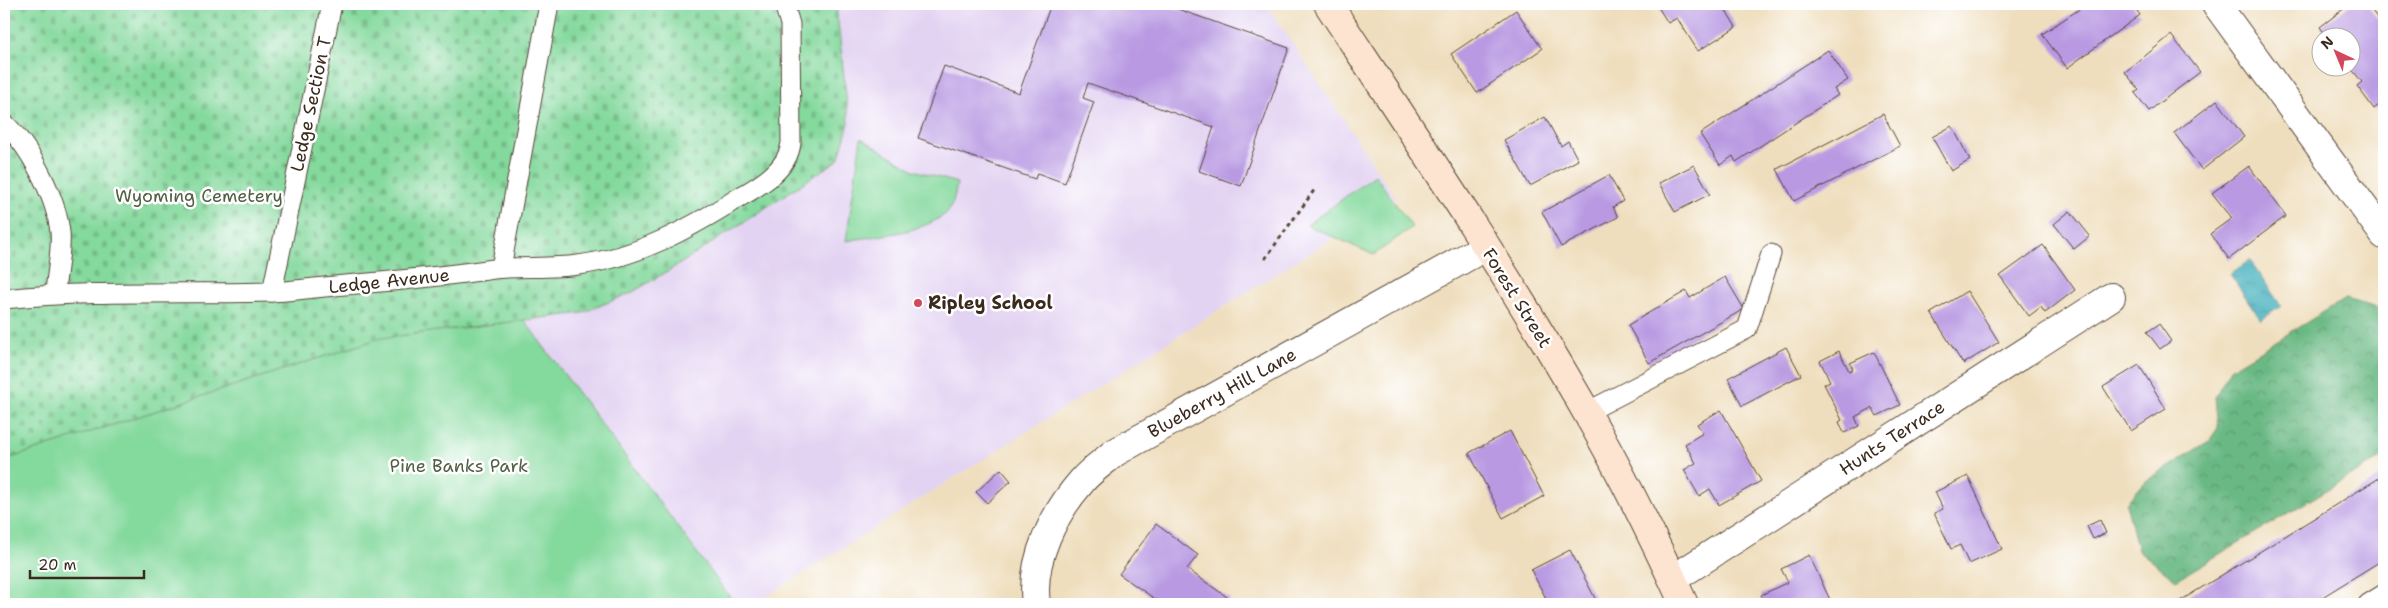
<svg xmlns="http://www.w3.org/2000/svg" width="2388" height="608" viewBox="0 0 2388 608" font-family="'Shantell Sans',sans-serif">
  <defs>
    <pattern id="forest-crowns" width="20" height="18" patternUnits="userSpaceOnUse" patternTransform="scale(1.25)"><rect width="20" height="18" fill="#6bb984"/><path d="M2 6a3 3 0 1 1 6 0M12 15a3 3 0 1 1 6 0" fill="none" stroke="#59976b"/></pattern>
    <pattern id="cemetery-stones" width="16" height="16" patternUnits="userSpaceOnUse" patternTransform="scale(1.25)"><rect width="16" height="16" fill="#84d99d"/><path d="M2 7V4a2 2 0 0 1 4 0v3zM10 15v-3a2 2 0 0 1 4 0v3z" fill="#73ba87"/></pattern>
    <pattern id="water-ripples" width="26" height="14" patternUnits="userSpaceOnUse" patternTransform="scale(1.25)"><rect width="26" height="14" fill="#3dadba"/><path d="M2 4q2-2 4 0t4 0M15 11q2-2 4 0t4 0" fill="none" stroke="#348d97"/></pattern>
  </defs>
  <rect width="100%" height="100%" fill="#fff"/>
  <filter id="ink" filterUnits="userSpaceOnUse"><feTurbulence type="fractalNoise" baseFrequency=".02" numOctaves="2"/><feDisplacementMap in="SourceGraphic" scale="10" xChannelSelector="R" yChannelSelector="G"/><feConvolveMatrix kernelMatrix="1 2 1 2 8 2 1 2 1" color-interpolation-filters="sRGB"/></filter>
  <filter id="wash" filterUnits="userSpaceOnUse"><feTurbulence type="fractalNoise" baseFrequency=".0096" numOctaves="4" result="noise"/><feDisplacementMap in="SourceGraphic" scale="20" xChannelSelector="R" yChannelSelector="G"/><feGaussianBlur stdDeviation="1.12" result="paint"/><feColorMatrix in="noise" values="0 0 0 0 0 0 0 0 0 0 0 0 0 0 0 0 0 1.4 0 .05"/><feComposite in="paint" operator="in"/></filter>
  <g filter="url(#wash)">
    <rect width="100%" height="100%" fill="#efdebd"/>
    <!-- built -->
    <polygon fill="#e3d3f2" points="836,4 1266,4 1396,198 754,604 735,604 524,320 582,313 631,293 683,262 838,160 849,123"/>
    <!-- green -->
    <g fill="#84d99d" stroke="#60825e">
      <path d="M861 138 914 170 957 183C955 194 953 209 944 215 918 234 877 235 846 241Z"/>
      <polygon points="1375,175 1412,227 1374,255 1307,225"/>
      <polygon points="524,320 735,604 4,604 4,460 381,338"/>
    </g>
    <!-- forest -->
    <polygon fill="url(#forest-crowns)" stroke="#537251" points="2345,299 2384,310 2384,456 2176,580 2138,550 2126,503 2146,481 2209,441 2218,428 2215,397 2230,369"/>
    <!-- cemetery -->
    <polygon fill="url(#cemetery-stones)" stroke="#60825e" points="4,4 836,4 849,123 838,160 683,262 631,293 582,313 381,338 4,460"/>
    <!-- water -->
    <polygon fill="url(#water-ripples)" stroke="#3c6c6c" points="2250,260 2281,306 2261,320 2230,274"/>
    <g id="blocks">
      <!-- building -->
      <g fill="#b899e2">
        <polygon points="1051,4 1163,4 1289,48 1241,186 1199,171 1214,127 1088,83 1083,98 1094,102 1065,183 1037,173 1035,179 918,138 944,66 1019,93"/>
        <polygon points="1656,4 1722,4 1736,27 1698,51 1677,18 1668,23"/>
        <polygon points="2087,4 2132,4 2140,15 2067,68 2042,34"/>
        <polygon points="2350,4 2367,4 2384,27 2384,101 2374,109 2357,86 2362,82 2350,67 2350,38 2328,38 2320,27"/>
        <polygon points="1516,10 1542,49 1477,93 1451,54"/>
        <polygon points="2171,35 2200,72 2149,111 2135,93 2139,90 2125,72"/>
        <polygon points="1828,50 1848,80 1834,89 1838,95 1736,162 1733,156 1720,165 1700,134"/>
        <polygon points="2217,100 2244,137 2202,170 2174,133"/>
        <polygon points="1883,114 1900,146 1794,201 1777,169"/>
        <polygon points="1545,117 1561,146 1568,141 1578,160 1530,186 1504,140"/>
        <polygon points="1952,126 1970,160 1951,171 1932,137"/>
        <polygon points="1694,165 1710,194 1675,212 1659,183"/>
        <polygon points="2249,166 2286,216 2229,259 2210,234 2232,218 2212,193"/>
        <polygon points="1609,175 1623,201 1613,207 1618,217 1561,247 1542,212"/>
        <polygon points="2070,211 2090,236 2074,249 2054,224"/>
        <polygon points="2043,245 2075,290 2045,313 2041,307 2029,316 2000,276"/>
        <polygon points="1725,277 1744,309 1649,363 1628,325 1686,291 1690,298"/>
        <polygon points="1967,291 1999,342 1963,364 1931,313"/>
        <polygon points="2159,324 2171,341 2160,349 2147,332"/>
        <polygon points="1786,347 1801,375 1742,406 1728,378"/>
        <polygon points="1839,351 1849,371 1853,369 1850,363 1874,352 1900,405 1877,416 1872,408 1855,417 1859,426 1844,433 1839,422 1842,420 1824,384 1830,381 1820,361"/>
        <polygon points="2139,365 2166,409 2131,431 2103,387"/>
        <polygon points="1721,410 1761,481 1719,505 1710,489 1699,496 1684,470 1696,463 1685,444 1703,433 1697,424"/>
        <polygon points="1510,431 1544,496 1503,518 1469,453"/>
        <polygon points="1001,469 1011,481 987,503 976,492"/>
        <polygon points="2384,475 2384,559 2311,604 2175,604"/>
        <polygon points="1968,476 2002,549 1969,564 1960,545 1951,549 1934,513 1943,509 1935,492"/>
        <polygon points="2100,520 2106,533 2093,539 2087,526"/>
        <polygon points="1156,524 1198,555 1187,569 1230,599 1226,604 1162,604 1119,574"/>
        <polygon points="1570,550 1598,604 1549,604 1531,570"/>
        <polygon points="1809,555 1832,604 1765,604 1761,595 1788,582 1781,569"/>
      </g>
    </g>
  </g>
  <g filter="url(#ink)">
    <use href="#blocks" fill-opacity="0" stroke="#564536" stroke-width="1"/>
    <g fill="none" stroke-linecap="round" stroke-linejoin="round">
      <defs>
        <g id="lane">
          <path d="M4 123C30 146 56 197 60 232 62 251 56 274 55 294"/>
          <polyline points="501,268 549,4"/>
          <polyline points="272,292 332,4"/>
          <path d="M4 299C92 290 181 294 270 292 295 291 320 287 345 285 395 281 445 276 494 269 522 266 550 269 578 265 636 258 689 229 738 198 759 186 788 170 791 143L790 24 784 4"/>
          <polyline points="1587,412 1747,329 1771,254"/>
          <polyline points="2368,604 2384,594"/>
        </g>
        <g id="street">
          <polyline points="2216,4 2384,235"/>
          <polyline points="1673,579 2111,297"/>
          <path d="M1036 604C1030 560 1054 513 1082 481 1091 470 1104 462 1114 453L1485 247"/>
        </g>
        <path id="secondary" d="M1328 4C1415 136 1504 268 1583 406 1620 470 1653 537 1684 604"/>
      </defs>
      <!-- lane casing -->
      <use href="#lane" stroke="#564536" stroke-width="21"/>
      <!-- street casing -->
      <use href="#street" stroke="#564536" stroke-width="30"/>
      <!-- secondary casing -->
      <use href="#secondary" stroke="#564536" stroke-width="30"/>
      <!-- path -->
      <polyline stroke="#564536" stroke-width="3" stroke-dasharray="4 4" stroke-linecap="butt" points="1265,259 1315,189"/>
      <!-- lane -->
      <use href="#lane" stroke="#fff" stroke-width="19"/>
      <!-- street -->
      <use href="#street" stroke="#fff" stroke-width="28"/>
      <!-- secondary -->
      <use href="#secondary" stroke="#fde4d0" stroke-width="28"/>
    </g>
  </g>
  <!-- markers -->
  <circle fill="#d1495b" stroke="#fff" stroke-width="2" cx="918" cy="303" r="5"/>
  <g text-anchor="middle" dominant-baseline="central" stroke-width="5" stroke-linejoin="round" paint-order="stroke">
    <!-- street labels -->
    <g font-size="18" fill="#3b2a1e" stroke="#fff">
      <text transform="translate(311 104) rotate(-78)">Ledge Section T</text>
      <text transform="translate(389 281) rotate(-6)">Ledge Avenue</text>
      <text transform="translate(1517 298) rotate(58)">Forest Street</text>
      <text transform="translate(1222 393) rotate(-29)">Blueberry Hill Lane</text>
      <text transform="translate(1892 438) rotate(-33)">Hunts Terrace</text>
    </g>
    <!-- park labels -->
    <g font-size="18" fill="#515f44" stroke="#fff">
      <text x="199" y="196">Wyoming Cemetery</text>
      <text x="459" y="466">Pine Banks Park</text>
    </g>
    <!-- poi labels -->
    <g font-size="18" font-weight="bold" fill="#3b2a1e" stroke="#fff" text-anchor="start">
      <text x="928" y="303">Ripley School</text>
    </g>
  </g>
  <!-- margin -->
  <rect width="2388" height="608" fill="none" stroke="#fff" stroke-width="20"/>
  <!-- north arrow -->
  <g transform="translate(2336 52) rotate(316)"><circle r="24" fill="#ffffff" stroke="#b1aaa5"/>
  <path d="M0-4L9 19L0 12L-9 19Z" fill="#d1495b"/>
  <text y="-8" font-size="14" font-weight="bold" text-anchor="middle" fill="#3b2a1e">N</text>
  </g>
  <!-- scale -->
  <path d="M30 570v8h114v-8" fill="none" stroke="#3b2a1e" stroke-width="2.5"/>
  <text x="38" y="570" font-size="15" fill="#3b2a1e" stroke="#ffffff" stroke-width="4" paint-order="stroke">20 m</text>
</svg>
